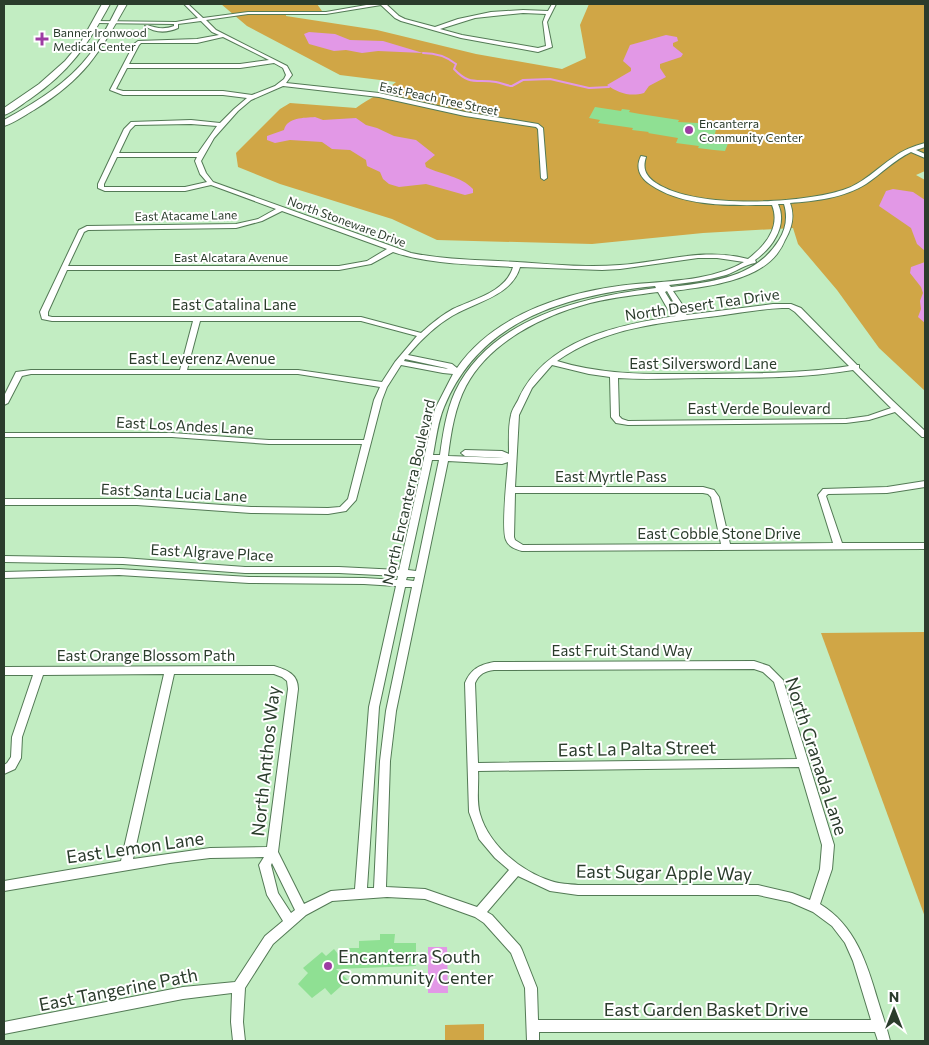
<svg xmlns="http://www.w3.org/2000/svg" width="929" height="1045" viewBox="0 0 929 1045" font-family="Commissioner,sans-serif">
  <rect width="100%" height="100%" fill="#c2edc2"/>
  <!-- green -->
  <g fill="#d0a646">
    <path d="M221 4H317L322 11 257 12 258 14 286 15V16L377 30 476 54 562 69 586 58 580 25 589 4H925V171L916 175 925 180V391L879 348 837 290 798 244 793 228 703 233 592 244 437 240 392 219 280 184 238 167 236 153 280 109 290 103 356 108C369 98 384 93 396 82L340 75 247 26Z"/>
    <polygon points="925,632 925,917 821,633"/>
    <polygon points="484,1024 484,1041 445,1041 445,1025"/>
  </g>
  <!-- water -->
  <g fill="#e298e6">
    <polygon points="309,32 335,34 350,40 383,41 423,53 378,51 362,53 346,50 334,51 309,44 304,34"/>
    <path d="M666 35 677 37 678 41 673 43V46L683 54 681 57 660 64V68L666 77 649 86 644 93C630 97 618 93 607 85L631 71V68L623 61 630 45Z"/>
    <path d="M315 117 323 120 356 118 366 125 377 128 394 136 416 140 435 155 425 163 426 167C442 175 461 176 473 189V193L465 195 426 184 399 187 389 184 383 179 380 172 367 166 366 160 350 150 332 149 322 142 290 140 275 143 267 140V136L284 130C287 117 304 118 315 117Z"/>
    <polygon points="893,189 913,192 925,200 925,251 917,244 911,228 879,206 886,191"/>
    <polygon points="925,262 925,323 918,317 921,309 920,301 923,293 921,287 910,273 911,267"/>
    <polygon points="428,947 447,947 448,993 428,993"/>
  </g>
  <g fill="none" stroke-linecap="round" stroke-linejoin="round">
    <!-- stream -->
    <path stroke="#e298e6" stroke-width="2" d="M423 53C436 53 446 56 456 64L454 69C470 86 476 79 496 82 502 83 507 86 512 86L523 80 550 79 589 88 609 87"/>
  </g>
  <!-- building -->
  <g fill="#8fe093">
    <polygon points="595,107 621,111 622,109 630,110 629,112 640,114 679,120 678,122 717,124 715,134 728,136 726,141 729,141 725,151 714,150 698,148 699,146 676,143 678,138 648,133 649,132 632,130 633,128 598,123 600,120 589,118"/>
    <polygon points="380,934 395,934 394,943 416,943 416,966 336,969 348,980 331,995 325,988 312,998 298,984 308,973 303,968 322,952 326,956 334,949 338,954 345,948 359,948 359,941 380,940"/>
  </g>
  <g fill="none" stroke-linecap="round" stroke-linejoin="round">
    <defs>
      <path id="minor" d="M184 4H188L203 18 248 12H326L372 4H386L399 16 405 19 435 27 458 19 491 12 523 10 548 11 552 4H556L547 22 552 47 538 52 461 38 401 21 395 18 381 5 326 14H248L206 20 216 30 287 66 292 75 286 83 379 93 465 112 538 124 543 128 547 178 544 180 541 178 538 129 536 127 465 116 379 97 283 86 251 100 238 111 214 138 201 161 206 173 213 182 411 253C446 260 482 260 517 262 550 264 585 268 620 265 663 262 705 247 748 259 765 246 781 227 772 205 733 205 685 208 651 185 640 178 635 168 641 156L646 157C642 169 646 176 656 183 695 209 799 204 843 190 863 184 877 168 894 157 903 150 914 146 925 143V147L916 150 925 154V158L911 152C894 160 881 174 866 184 844 198 815 201 790 203 795 216 792 228 785 240 783 245 780 250 777 254 756 281 706 287 673 291L686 310V315L773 304H791L801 308 857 365H859V368L893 401 925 431V437H922L895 412 869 420 846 423 628 425 616 423 611 417 610 377 589 374 552 365 532 388 519 415 515 487H703L714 490 719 497 730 544 833 543 818 495 823 489 887 487 925 481V487L887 493 828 494 826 496 842 543H925V549L522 551C515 549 509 547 506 540 501 529 507 477 508 462L502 464 448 461 396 711 390 761 386 887 425 889 477 907 509 870 495 858 479 839 469 812 465 683C471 669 479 665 494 662L754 661 769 666 783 680 834 845 832 869 820 904C855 925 867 963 878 1001 882 1014 887 1028 890 1041H878L875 1032H539V1041H527L525 988 511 953 484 923 475 917 425 899 387 897 332 901 306 915 273 944 245 988 243 1022 245 1041H233L231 1022 232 993 183 999 4 1034V1022L183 987 235 982 265 936 283 921 267 895 259 865 264 857 210 858 170 863 4 891V881L121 861 164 674 43 675 22 737 21 758 15 769 4 774V765L7 763 11 757 12 737 33 675H4V667L274 666C287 670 298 674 298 689L278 852 304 904 331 891 355 889 369 707 396 586 364 584 249 583 119 575 4 578V572L119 569 249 577 364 578 397 580 398 576 339 573H245L123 564 4 562V556L123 558 245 567H339L399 570 435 409 453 374 443 373 401 365 387 387 382 400 356 500 346 511 328 514 251 513 137 505H4V499H137L251 507 328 508 340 507 348 499 362 444H269L172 437H4V433H172L269 440H364L374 400 380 387 298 374H31L22 376 8 403 4 405V396L16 372 31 370H180L193 321H52L42 319 40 312 79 230 87 226 236 224 258 219 276 209 211 185 185 191H105L98 188V184L124 129 131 122 191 120 220 123 234 109 247 98 223 95H123L110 90 134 44 138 41 197 39 219 35 212 32 201 21 178 24V28C167 33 155 33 145 26L147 25C156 28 164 30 174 26V24L96 23H94V21L176 22 198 18ZM523 13 546 14 543 22 546 46 538 48 462 35 440 29 475 18ZM223 37 269 60 240 64H129L139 45 141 43H197ZM274 63 283 68 286 75 284 79 275 86 252 95 223 91H123L116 89 127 68H240ZM191 124 217 126 198 153H119L130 130 135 125ZM117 157H197L195 161 200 174 207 182 185 187H104V184ZM778 204H784C788 217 786 229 779 240 756 278 711 282 671 287L669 285C688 283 708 280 726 275 735 272 746 264 755 263L756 262 755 260C772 248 788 226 778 204ZM282 211 387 249 367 261 339 266H68L84 232 88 230 236 228 262 221ZM393 252C431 265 473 264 513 267 506 292 474 299 453 309 442 315 431 324 421 333L361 317H52L48 316V312L67 270H339L371 264ZM698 258H717L744 262C713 280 672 281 636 284 572 290 496 312 457 368L452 364 408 355C421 340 435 326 452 316 475 302 512 296 520 267L602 270 620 269ZM655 286 656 288C582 297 490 318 455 392 446 412 443 434 440 455H433C436 439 438 421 444 407 480 319 567 295 655 286ZM667 291 678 310V311L676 310 665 292ZM658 292 670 313 676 316C618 325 547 339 519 398 517 403 512 409 511 415 508 427 509 442 509 454L502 451 465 450 461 453 465 456 504 458 448 456C451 432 455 407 466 386 490 341 544 315 590 303 613 297 636 295 658 292ZM782 308H789L795 312 849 366C801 374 753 373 705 374 654 374 605 376 557 361 606 327 660 323 717 316 739 313 760 309 782 308ZM200 321H361L417 336 395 362 382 382 298 370H187ZM405 359 446 368 448 369 404 361ZM853 370 891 408 868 416 846 419 628 421 622 419 619 416 618 378C647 380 677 378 707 378 756 378 804 378 853 370ZM432 460H439L416 571 408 570ZM515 493H703L708 494 711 497 721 544 523 545 515 540 514 537ZM407 577H415L414 581 406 580ZM405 587H412L386 711 380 761 374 888H367L379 707ZM754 669 763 672 774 682 797 759 478 763 475 683C479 674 485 671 494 670ZM174 674H274L282 677 287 681 288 689 267 847 210 848 133 859ZM799 767 822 845 820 869 810 900 792 893 758 885H578C569 884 559 884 551 881 520 871 489 845 480 814 476 801 479 784 478 771ZM272 863 295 910 291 913 278 893 271 865ZM518 876 550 891 578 895H758L790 902 813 912 832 926 845 943 853 961 871 1020H538L537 988 522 950 520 946 492 915 487 912Z"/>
      <g id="primary">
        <path d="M102 4H110C87 46 70 71 30 99 22 104 13 112 4 115V108L39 84 65 61 81 42Z"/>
        <path d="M119 4H127C98 55 85 78 34 110 25 115 14 123 4 126V120C35 103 68 83 90 54 102 39 110 21 119 4Z"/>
      </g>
    </defs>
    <!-- minor casing -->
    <use href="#minor" stroke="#537a55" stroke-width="2"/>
    <!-- primary casing -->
    <use href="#primary" stroke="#537a55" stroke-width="2"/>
    <!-- minor -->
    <use href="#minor" fill="#fff" fill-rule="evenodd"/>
    <!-- primary -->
    <use href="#primary" fill="#fff" fill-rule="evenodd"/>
  </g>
  <!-- markers -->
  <g fill="#9d3ca3" stroke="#fff" stroke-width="2">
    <path d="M39.5 31.5h5v5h5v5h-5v5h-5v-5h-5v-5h5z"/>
    <circle cx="689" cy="130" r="5"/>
    <circle cx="328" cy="966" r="5"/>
  </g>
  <g text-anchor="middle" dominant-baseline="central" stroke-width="4" stroke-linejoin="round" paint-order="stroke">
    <!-- far-poi labels -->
    <g font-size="12" fill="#2b3c2c" stroke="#fff" text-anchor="start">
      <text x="53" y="32">Banner Ironwood<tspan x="53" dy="14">Medical Center</tspan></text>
      <text x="699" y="123">Encanterra<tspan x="699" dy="14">Community Center</tspan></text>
    </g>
    <!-- far-street labels -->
    <g font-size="12" fill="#2b3c2c" stroke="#fff">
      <text transform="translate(439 98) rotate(12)">East Peach Tree Street</text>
      <text transform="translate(186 215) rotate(-1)">East Atacame Lane</text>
      <text transform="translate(347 221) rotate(20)">North Stoneware Drive</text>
      <text x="231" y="257">East Alcatara Avenue</text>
    </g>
    <!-- street labels -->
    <g font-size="15" fill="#2b3c2c" stroke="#fff">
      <text x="234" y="304">East Catalina Lane</text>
      <text transform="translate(702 304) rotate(-8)">North Desert Tea Drive</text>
      <text x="202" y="358">East Leverenz Avenue</text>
      <text x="703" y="363">East Silversword Lane</text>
      <text x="759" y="408">East Verde Boulevard</text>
      <text transform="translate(185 425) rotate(3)">East Los Andes Lane</text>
      <text x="611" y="476">East Myrtle Pass</text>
      <text transform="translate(174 492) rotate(3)">East Santa Lucia Lane</text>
      <text transform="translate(408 492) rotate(-77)">North Encanterra Boulevard</text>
      <text x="719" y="533">East Cobble Stone Drive</text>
      <text transform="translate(212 552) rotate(3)">East Algrave Place</text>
      <text x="622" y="650">East Fruit Stand Way</text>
      <text x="146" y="655">East Orange Blossom Path</text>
    </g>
    <!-- near-street labels -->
    <g font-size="18" fill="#2b3c2c" stroke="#fff">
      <text transform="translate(637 748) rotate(-1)">East La Palta Street</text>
      <text transform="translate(817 756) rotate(72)">North Granada Lane</text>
      <text transform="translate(265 761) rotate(-84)">North Anthos Way</text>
      <text transform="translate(135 847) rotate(-8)">East Lemon Lane</text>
      <text transform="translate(664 872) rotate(1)">East Sugar Apple Way</text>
      <text transform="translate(118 989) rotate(-11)">East Tangerine Path</text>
      <text x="706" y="1009">East Garden Basket Drive</text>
    </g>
    <!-- near-poi labels -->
    <g font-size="18" fill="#2b3c2c" stroke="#fff" text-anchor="start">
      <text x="338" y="956">Encanterra South<tspan x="338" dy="21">Community Center</tspan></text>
    </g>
  </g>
  <!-- border -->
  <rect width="929" height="1045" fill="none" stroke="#2b3c2c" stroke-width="10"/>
  <!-- north arrow -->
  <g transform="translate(894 1010)" stroke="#ffffff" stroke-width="4" paint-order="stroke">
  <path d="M0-4L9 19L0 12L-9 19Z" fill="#2b3c2c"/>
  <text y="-8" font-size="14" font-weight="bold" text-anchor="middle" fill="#2b3c2c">N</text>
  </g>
</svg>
